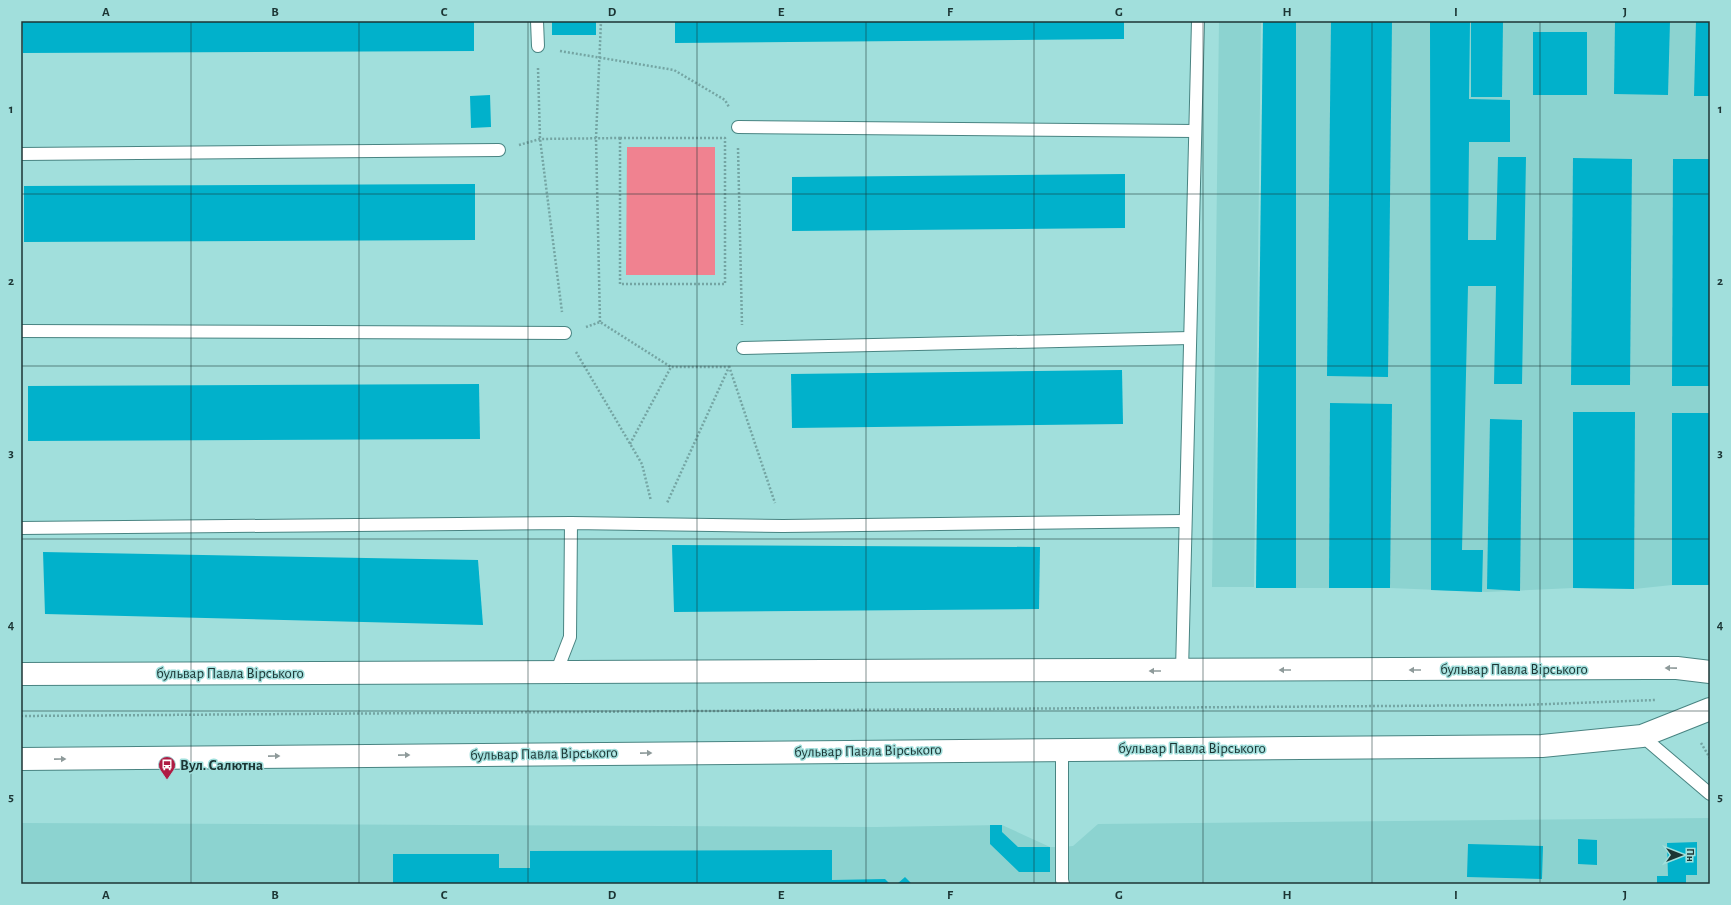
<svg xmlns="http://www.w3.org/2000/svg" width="1731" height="905" viewBox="0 0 1731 905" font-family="'Alegreya Sans',sans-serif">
  <rect width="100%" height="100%" fill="#a1dfdc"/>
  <!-- built -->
  <g fill="#8cd3d0">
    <polygon points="1219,21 1261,21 1254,587 1212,587"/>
    <polygon points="1263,21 1710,21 1710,585 1672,585 1634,589 1573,588 1487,592 1390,588 1256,588"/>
    <polygon points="1710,818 1710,884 21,884 21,823 876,827 1002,825 1050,847 1061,847 1073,846 1098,824"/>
  </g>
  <!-- green -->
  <polygon fill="#f08290" points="627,147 715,147 715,275 626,275"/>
  <!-- building -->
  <g fill="#01b1cb">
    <polygon points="22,21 474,21 474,51 23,53"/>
    <rect x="552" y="21" width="44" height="14"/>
    <polygon points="675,21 1124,21 1124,39 675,43"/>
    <polygon points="1263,21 1296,21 1296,588 1256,588"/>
    <polygon points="1331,21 1392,21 1388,377 1327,376"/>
    <polygon points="1430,21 1470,21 1469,99 1510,100 1510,142 1469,142 1468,240 1496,240 1498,157 1526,157 1522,384 1494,384 1496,286 1468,286 1462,550 1483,550 1482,592 1431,590"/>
    <polygon points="1471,21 1503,21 1502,97 1471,97"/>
    <polygon points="1615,21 1670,21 1668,95 1614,94"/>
    <polygon points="1696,21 1710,21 1710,96 1694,96"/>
    <rect x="1533" y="32" width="54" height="63"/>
    <polygon points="490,95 491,127 471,128 470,96"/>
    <polygon points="1573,158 1632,159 1630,385 1571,385"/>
    <polygon points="1673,159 1710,159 1710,386 1672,386"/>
    <polygon points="1125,174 1125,228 792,231 792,177"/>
    <polygon points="475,184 475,240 24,242 24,186"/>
    <polygon points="1122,370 1123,424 792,428 791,374"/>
    <polygon points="479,384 480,439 28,441 28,386"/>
    <polygon points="1330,403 1392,404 1390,588 1329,588"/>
    <polygon points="1573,412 1635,412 1634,589 1573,588"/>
    <rect x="1672" y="413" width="38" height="172"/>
    <polygon points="1490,419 1522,420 1520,591 1487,589"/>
    <polygon points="672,545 1040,547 1039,609 674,612"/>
    <polygon points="43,552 478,560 483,625 45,614"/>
    <polygon points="990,825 1002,825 1002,832 1018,847 1050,847 1050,872 1019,872 990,844"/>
    <polygon points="1578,839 1597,840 1597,865 1578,864"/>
    <polygon points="1697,842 1697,875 1686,875 1686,884 1657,884 1657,876 1668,876 1667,843"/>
    <polygon points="1468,844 1543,846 1542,879 1467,877"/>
    <polygon points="832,850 832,880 885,879 890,884 393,884 393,854 499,854 499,868 530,868 530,851"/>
    <polygon points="905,877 912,884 897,884"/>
  </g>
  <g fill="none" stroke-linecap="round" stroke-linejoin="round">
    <defs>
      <g id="service">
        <polyline points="537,21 538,46"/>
        <polyline points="738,127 1195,131"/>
        <polyline points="21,154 499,150"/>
        <polyline points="21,331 565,333"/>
        <polyline points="743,348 1190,338"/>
        <polyline points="21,528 571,523 783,526 1184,521"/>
        <polyline points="1182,671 1198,21"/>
        <polyline points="556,673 570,637 571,523"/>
        <polyline points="1642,736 1710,794"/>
        <polyline points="1062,749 1062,880 1063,884"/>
      </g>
      <g id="tertiary">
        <polyline points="21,674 1648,668 1677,668 1710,672"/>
        <polyline points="21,759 1542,746 1642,736 1710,709"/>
      </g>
    </defs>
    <!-- service casing -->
    <use href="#service" stroke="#498482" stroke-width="14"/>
    <!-- tertiary casing -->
    <use href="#tertiary" stroke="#498482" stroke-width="24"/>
    <!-- path -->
    <g stroke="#74a5a3" stroke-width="2.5" stroke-dasharray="2 2" stroke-linecap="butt">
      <polyline points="560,51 674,70 725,100 729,107"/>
      <polyline points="538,68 540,139 562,312"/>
      <rect x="620" y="138" width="105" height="146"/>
      <polyline points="519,145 540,139 620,138"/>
      <polyline points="738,148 742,325"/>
      <polyline points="600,322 596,138 601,21"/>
      <polyline points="586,327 600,322 671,367"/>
      <polyline points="576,352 642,464 651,501"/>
      <polyline points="729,366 775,503"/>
      <polyline points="630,444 671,367 729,367 667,503"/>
      <polyline points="21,716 1522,705 1656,700"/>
      <polyline points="1701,743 1710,758"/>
    </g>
    <!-- service -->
    <use href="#service" stroke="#fff" stroke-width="12"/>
    <!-- tertiary -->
    <use href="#tertiary" stroke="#fff" stroke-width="22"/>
  </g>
  <!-- one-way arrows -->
  <defs><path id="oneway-solid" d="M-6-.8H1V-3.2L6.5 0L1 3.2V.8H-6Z"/></defs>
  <g fill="#8e9a9a">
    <use href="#oneway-solid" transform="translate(1671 668) rotate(-179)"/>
    <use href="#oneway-solid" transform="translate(1285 670) rotate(180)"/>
    <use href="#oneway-solid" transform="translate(1415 670) rotate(180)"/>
    <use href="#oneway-solid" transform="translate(1155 671) rotate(-180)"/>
    <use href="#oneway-solid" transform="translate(646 753) rotate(-1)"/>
    <use href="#oneway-solid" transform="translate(404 755) rotate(-1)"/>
    <use href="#oneway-solid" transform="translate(274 756) rotate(-1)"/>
    <use href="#oneway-solid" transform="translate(60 759) rotate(-1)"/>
  </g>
  <!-- grid -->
  <path fill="none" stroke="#1c3534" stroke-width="1" stroke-opacity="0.55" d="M191 21V884M359 21V884M528 21V884M697 21V884M866 21V884M1034 21V884M1203 21V884M1372 21V884M1540 21V884M21 194H1710M21 366H1710M21 539H1710M21 711H1710"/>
  <!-- icons -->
  <defs>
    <symbol id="bus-pin" viewBox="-11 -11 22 30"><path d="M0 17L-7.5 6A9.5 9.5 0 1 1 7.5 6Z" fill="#af1b43" stroke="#a1dfdc"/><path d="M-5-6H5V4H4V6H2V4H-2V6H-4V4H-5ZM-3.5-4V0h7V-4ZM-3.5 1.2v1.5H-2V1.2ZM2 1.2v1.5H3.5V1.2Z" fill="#fff"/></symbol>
  </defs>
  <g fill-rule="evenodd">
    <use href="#bus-pin" x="157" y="755" width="20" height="27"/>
  </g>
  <g text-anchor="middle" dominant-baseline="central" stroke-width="3" stroke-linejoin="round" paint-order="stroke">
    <!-- street labels -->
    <g font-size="15" fill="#1c3534" stroke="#a1dfdc">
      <text x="1514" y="669">бульвар Павла Вірського</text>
      <text x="230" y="673">бульвар Павла Вірського</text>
      <text x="1192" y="748">бульвар Павла Вірського</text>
      <text transform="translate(868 751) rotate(-1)">бульвар Павла Вірського</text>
      <text transform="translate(544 754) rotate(-1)">бульвар Павла Вірського</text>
    </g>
    <!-- poi labels -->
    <g font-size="15" font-weight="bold" fill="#1c3534" stroke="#a1dfdc" text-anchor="start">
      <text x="180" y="765">Вул. Салютна</text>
    </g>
  </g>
  <!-- border -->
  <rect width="1731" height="905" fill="none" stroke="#a1dfdc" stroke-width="44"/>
  <!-- north arrow -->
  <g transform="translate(1681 855) rotate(90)" stroke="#a1dfdc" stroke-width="3" paint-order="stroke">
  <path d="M0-3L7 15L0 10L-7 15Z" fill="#1c3534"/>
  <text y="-6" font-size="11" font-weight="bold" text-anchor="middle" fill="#1c3534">Пн</text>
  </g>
  <rect x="22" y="22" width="1687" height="861" fill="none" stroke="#1c3534" stroke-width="1.5"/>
  <g font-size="13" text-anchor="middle" font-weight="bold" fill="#1c3534">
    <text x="106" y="16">A</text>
    <text x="275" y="16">B</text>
    <text x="444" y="16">C</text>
    <text x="612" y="16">D</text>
    <text x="781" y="16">E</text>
    <text x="950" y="16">F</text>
    <text x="1119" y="16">G</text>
    <text x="1287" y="16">H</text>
    <text x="1456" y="16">I</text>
    <text x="1625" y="16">J</text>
    <text x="11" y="113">1</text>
    <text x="1720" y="113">1</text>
    <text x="11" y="285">2</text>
    <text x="1720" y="285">2</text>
    <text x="11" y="457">3</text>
    <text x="1720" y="457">3</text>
    <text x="11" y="629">4</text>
    <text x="1720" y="629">4</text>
    <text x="11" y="801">5</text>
    <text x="1720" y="801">5</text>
    <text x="106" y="899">A</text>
    <text x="275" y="899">B</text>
    <text x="444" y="899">C</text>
    <text x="612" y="899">D</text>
    <text x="781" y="899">E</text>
    <text x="950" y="899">F</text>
    <text x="1119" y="899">G</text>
    <text x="1287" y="899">H</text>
    <text x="1456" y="899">I</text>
    <text x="1625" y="899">J</text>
  </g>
</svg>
